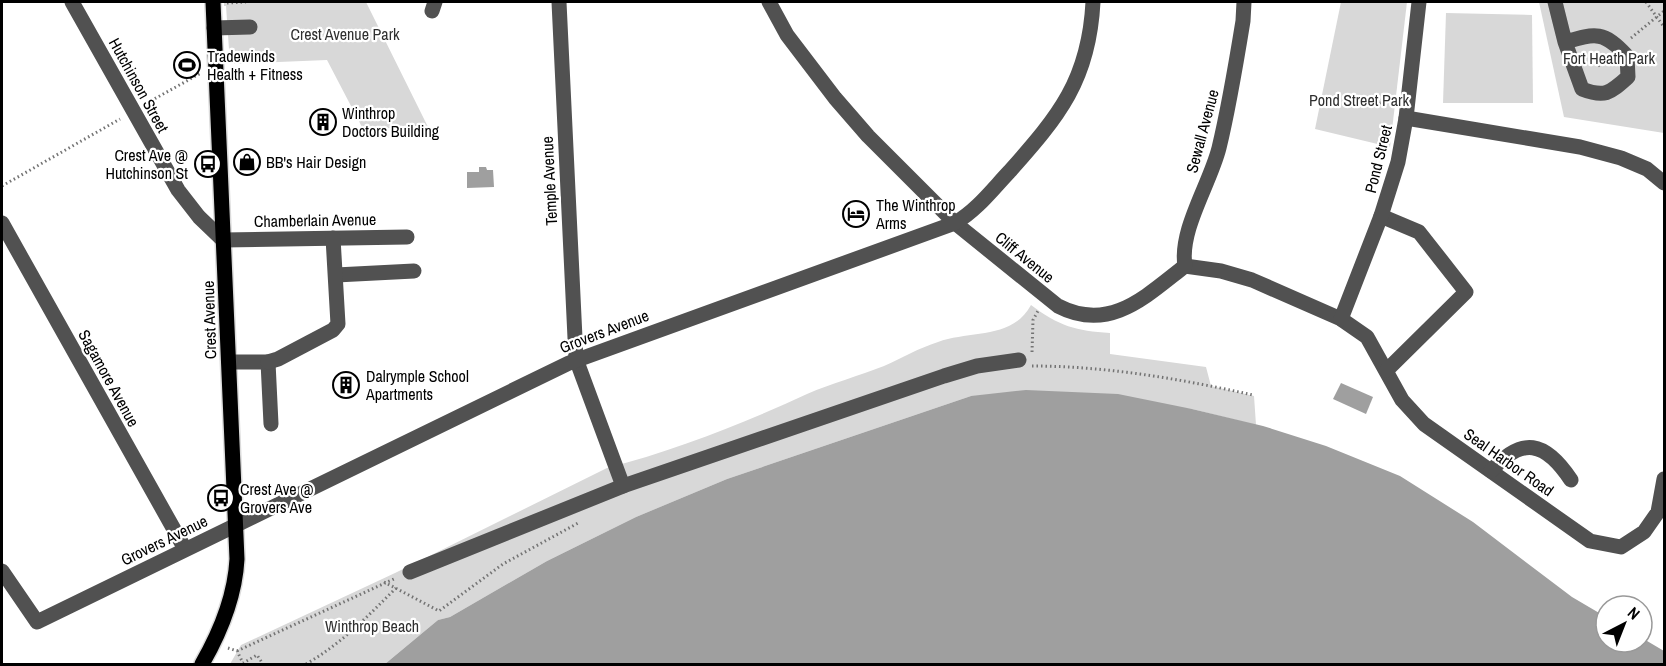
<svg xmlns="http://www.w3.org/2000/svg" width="1666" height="666" viewBox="0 0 1666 666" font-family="'Archivo Narrow',sans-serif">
  <rect width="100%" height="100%" fill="#fff"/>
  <!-- green -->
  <g fill="#d8d8d8">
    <polygon points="224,2 366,2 428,127 363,129 327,60 230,64 226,6 224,6"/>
    <polygon points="1341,2 1407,2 1390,147 1315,129"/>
    <polygon points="1539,2 1664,2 1664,133 1564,117"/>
    <polygon points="1446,13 1532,15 1533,103 1443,103"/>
    <path d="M1031 305C1059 326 1076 331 1110 333V354L1206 367 1211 386 1254 396 1256 425 1192 409 971 396 727 479 636 517 547 561 450 617 438 620 385 664H230L241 645 395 573 607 468C676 450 742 424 807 394 832 383 859 376 884 366 902 358 919 348 938 342 970 330 1012 340 1031 305Z"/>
  </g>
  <!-- water -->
  <g fill="#9f9f9f">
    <polygon points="479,167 486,167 487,170 493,170 494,187 467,188 467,172 479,172"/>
    <polygon points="1341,383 1373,397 1366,414 1333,399"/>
    <polygon points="1026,390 1118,394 1192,409 1263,426 1326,446 1400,476 1473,522 1572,597 1606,617 1606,642 1642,642 1642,638 1664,651 1664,664 385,664 438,620 450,617 547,561 636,517 727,479 971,396"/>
  </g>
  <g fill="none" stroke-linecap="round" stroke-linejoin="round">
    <defs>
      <path id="major" d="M202 664C221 631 235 597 237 559L213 2"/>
    </defs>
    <!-- major casing -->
    <use href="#major" stroke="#dbdbdb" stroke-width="18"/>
    <!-- path -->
    <g stroke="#737373" stroke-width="3" stroke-dasharray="1.5 3" stroke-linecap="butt">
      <polyline points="1646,2 1664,27"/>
      <polyline points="227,3 246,2"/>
      <polyline points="1631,38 1664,11"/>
      <polyline points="1598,66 1608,58"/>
      <polyline points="1357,100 1380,103 1392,100"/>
      <polyline points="147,103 201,73"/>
      <polyline points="2,186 120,119"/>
      <polyline points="1032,352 1033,320 1039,309"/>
      <path d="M1032 366C1106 366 1181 379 1253 395"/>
      <polyline points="384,582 439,611 503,564 580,522"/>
      <polyline points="228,648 237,651 243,663 257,655 263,664"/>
      <polyline points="237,651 396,578"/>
      <path d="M306 664C341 644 367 617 396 588"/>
    </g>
    <!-- minor -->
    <g stroke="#515151" stroke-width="15">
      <polyline points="72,2 178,190 199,217 223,240 407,237"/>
      <polyline points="559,2 576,359 623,486"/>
      <path d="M769 2 787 35 835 98 868 136 955 223 1058 306C1110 333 1146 296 1185 266L1221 271 1252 280 1341 319 1367 337 1402 400 1424 424 1590 541 1621 547 1644 532 1658 512 1664 479"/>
      <path d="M1555 2 1565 42 1582 89C1605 98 1610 93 1628 77L1627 56C1604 31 1596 33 1565 42"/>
      <polyline points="432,11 435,2"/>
      <polyline points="214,28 250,27"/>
      <polyline points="1406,118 1580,147 1621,158 1647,169 1664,183"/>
      <polyline points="1381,216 1419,232 1466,292 1387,370"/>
      <polyline points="2,223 185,549"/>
      <path d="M1185 266C1179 230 1210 184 1219 148 1229 107 1236 64 1243 21L1244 2"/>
      <polyline points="336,275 414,271"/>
      <polyline points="1341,319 1381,216 1398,162 1406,118 1419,2"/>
      <polyline points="229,362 268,362 271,424"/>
      <polyline points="268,362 278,359 333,330 338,324 333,238"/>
      <path d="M1491 471C1522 436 1545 441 1571 480"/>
      <path d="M2 571 37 622 569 363 955 223C977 210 992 190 1009 172 1059 116 1089 80 1093 2"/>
      <polyline points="410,572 623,486 944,376 977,366 1019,360"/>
    </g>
    <!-- major -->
    <use href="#major" stroke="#000" stroke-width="15"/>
  </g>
  <!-- icons -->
  <defs>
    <symbol id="stadium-ring" viewBox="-11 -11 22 22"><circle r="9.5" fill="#fff" stroke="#000" stroke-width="1.5"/><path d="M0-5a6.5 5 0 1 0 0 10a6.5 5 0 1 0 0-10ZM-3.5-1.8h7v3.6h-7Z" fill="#000"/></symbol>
    <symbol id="building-ring" viewBox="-11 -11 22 22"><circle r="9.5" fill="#fff" stroke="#000" stroke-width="1.5"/><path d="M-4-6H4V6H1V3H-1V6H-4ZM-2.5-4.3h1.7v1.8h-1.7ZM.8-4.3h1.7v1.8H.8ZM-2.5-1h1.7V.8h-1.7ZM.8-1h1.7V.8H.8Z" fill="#000"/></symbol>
    <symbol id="shop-ring" viewBox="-11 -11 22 22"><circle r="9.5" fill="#fff" stroke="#000" stroke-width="1.5"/><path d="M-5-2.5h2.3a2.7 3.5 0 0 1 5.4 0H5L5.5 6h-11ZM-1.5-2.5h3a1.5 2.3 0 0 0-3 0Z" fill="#000"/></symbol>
    <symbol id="bus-ring" viewBox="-11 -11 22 22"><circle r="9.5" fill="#fff" stroke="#000" stroke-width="1.5"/><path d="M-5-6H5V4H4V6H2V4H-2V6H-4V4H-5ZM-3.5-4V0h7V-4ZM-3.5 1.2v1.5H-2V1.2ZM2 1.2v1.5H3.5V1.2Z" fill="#000"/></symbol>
    <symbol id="hotel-ring" viewBox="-11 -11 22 22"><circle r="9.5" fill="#fff" stroke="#000" stroke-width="1.5"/><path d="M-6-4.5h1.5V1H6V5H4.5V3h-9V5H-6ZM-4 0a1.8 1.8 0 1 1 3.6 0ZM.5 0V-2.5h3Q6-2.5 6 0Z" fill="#000"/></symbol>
  </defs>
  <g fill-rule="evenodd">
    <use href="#stadium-ring" x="172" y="50" width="30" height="30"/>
    <use href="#building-ring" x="308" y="107" width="30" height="30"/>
    <use href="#shop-ring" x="232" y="147" width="30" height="30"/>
    <use href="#bus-ring" x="193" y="149" width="30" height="30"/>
    <use href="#hotel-ring" x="841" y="199" width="30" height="30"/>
    <use href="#building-ring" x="331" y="370" width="30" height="30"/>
    <use href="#bus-ring" x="206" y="483" width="30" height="30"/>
  </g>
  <g text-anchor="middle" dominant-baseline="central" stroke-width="4.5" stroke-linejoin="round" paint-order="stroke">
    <!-- park labels -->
    <g font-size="16" fill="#2f2f2f" stroke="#fff">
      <text x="345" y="34">Crest Avenue Park</text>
      <text x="1609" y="58">Fort Heath Park</text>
      <text x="1359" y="100">Pond Street Park</text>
      <text x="372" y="626">Winthrop Beach</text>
    </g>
    <!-- poi labels -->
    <g font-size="16" fill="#000" stroke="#fff" text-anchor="start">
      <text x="207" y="56">Tradewinds<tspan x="207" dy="18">Health + Fitness</tspan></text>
      <text x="342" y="113">Winthrop<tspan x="342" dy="18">Doctors Building</tspan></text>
      <text x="188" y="155" text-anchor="end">Crest Ave @<tspan x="188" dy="18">Hutchinson St</tspan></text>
      <text x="266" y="162">BB's Hair Design</text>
      <text x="876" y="205">The Winthrop<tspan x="876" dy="18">Arms</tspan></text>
      <text x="366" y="376">Dalrymple School<tspan x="366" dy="18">Apartments</tspan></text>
      <text x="240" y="489">Crest Ave @<tspan x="240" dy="18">Grovers Ave</tspan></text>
    </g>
    <!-- street labels -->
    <g font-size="16" fill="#000" stroke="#fff">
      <text transform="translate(139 85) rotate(61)">Hutchinson Street</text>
      <text transform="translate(1202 131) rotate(-75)">Sewall Avenue</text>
      <text transform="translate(1378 159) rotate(-76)">Pond Street</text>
      <text transform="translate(549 181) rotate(-93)">Temple Avenue</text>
      <text transform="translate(315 220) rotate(-1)">Chamberlain Avenue</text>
      <text transform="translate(1025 257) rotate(39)">Cliff Avenue</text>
      <text transform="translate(209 320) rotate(-92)">Crest Avenue</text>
      <text transform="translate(604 331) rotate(-21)">Grovers Avenue</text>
      <text transform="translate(109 378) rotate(61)">Sagamore Avenue</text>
      <text transform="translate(1509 462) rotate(35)">Seal Harbor Road</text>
      <text transform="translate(164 540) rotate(-26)">Grovers Avenue</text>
    </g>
  </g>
  <!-- border -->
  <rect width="1666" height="666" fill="none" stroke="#000000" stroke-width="6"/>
  <!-- north arrow -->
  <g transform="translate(1624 624) rotate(42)"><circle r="28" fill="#ffffff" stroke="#999999" stroke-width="1.5"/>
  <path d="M0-4.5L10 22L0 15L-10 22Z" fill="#000000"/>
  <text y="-9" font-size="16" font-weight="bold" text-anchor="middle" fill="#000000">N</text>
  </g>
</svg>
